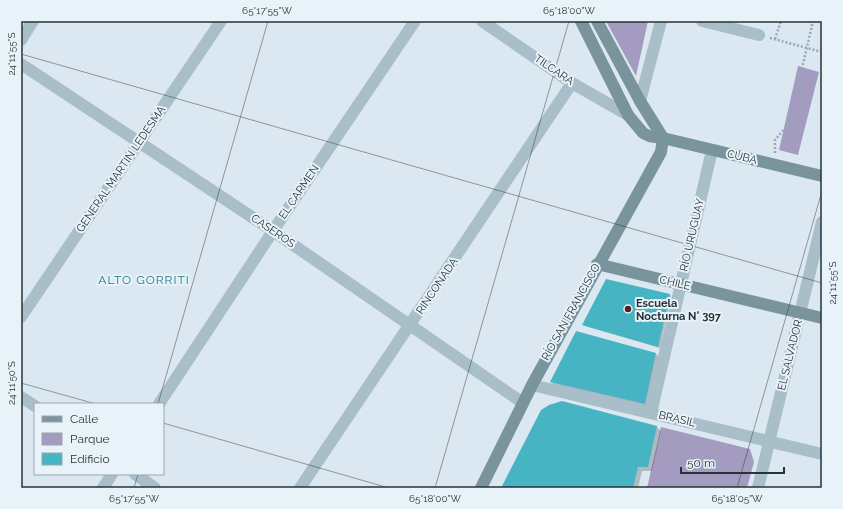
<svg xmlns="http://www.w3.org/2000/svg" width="843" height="509" viewBox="0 0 843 509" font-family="Raleway,sans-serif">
  <rect width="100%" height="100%" fill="#dce8f1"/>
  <!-- green -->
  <g fill="#a49cc0">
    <polygon points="606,21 648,21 636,76"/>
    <polygon points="798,66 819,72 798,155 779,150"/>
    <polygon points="661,427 750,449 754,462 747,488 647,488"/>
  </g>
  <!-- shadow -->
  <g fill="#0003">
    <polygon points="669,294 671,296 660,348 585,326 583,324"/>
    <polygon points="656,354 665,363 653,412 560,391 551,382"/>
    <polygon points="657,427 661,431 652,471 642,471 638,488 502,488"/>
  </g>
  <!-- building -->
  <g fill="#47b4c4">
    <polygon points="606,279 670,294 658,347 582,325"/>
    <polygon points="576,331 656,353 645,404 550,382"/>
    <polygon points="562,401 657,426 648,467 638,467 633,488 501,488 541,410 549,405"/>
  </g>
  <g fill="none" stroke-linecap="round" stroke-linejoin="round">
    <!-- path -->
    <g stroke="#92aab5" stroke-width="2.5" stroke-dasharray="2 2" stroke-linecap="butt">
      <polyline points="770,38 822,52"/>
      <polyline points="775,39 781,21"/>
      <polyline points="775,153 775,140 805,104 799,81 813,21"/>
    </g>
    <!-- street -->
    <g stroke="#a8bec9" stroke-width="12">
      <polyline points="482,21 572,83 628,115"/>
      <polyline points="702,21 759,35"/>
      <polyline points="21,40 33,21"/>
      <polyline points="21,64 273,231 523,403"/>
      <polyline points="640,101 661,21"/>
      <polyline points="21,317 221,21"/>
      <polyline points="532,385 822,454"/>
      <polyline points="21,397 35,406"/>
      <polyline points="159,404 273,231 415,21"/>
      <polyline points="651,413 712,150"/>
      <polyline points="135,474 155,488"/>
      <polyline points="103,488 112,474"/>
      <polyline points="300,488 572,83"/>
      <polyline points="758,488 822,222"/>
    </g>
    <!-- secondary -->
    <g stroke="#79949d" stroke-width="12">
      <polyline points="581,21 628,115 643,133 649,136 663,138 822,176"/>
      <polyline points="597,21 640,101 663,138"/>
      <polyline points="597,264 822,318"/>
      <polyline points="481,488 532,385 661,152 663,138"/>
    </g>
  </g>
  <!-- ticks -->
  <path fill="none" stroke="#283336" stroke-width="1" stroke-opacity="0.45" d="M21 54 822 283M21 383 96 404M158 404 268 21M163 423 389 488M134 488 138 474M435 488 569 21M737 488 822 191"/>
  <!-- markers -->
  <circle fill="#571e21" stroke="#e8f2f9" stroke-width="1.5" cx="628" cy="309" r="4"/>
  <g text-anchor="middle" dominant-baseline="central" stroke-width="4" stroke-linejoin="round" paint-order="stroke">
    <!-- street labels -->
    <g font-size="11" fill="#283336" stroke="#e8f2f9">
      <text transform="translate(554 70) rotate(34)">TILCARA</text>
      <text transform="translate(742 157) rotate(13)">CUBA</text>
      <text transform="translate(121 169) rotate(-56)">GENERAL MARTIN LEDESMA</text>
      <text transform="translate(299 192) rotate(-56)">EL CARMEN</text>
      <text transform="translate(273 231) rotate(34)">CASEROS</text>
      <text transform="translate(692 235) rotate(-77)">RÍO URUGUAY</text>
      <text transform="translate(675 283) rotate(13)">CHILE</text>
      <text transform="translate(437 286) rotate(-56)">RINCONADA</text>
      <text transform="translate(571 312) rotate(-61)">RÍO SAN FRANCISCO</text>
      <text transform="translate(790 355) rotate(-76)">EL SALVADOR</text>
      <text transform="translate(677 419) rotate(13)">BRASIL</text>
    </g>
    <!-- poi labels -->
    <g font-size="11" font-weight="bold" fill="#283336" stroke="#e8f2f9" text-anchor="start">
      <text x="636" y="303">Escuela<tspan x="636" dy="13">Nocturna N° 397</tspan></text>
    </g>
    <!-- neighbourhood labels -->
    <g font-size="12" letter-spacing="1" fill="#227884" stroke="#e8f2f9">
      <text x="144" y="280">ALTO GORRITI</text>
    </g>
  </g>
  <!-- border -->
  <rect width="843" height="509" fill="none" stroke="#e8f2f9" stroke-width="44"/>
  <!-- legend -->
  <rect x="34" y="403" width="130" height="72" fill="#e8f2f9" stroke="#9ba6ab"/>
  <rect x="42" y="416" width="20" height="6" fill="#79949d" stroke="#9ba6ab"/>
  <text x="70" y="423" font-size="12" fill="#283336">Calle</text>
  <rect x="42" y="433" width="20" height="12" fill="#a49cc0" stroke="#9ba6ab"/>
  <text x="70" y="443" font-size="12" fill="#283336">Parque</text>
  <rect x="42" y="453" width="20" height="12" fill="#47b4c4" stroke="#9ba6ab"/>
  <text x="70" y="463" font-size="12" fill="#283336">Edificio</text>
  <!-- scale -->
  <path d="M681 467v6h103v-6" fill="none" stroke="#283336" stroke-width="2"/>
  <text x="687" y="467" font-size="12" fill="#283336" stroke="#e8f2f9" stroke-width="3" paint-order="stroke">50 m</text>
  <rect x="22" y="22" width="799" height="465" fill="none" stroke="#283336" stroke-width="1.5"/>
  <g font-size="10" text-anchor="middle" fill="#283336">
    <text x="267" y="14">65°17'55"W</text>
    <text x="569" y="14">65°18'00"W</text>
    <text transform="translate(11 54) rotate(-90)" y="4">24°11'55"S</text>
    <text transform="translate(832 283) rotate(-90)" y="4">24°11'55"S</text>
    <text transform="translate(11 383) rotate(-90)" y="4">24°11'50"S</text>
    <text x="134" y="502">65°17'55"W</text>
    <text x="435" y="502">65°18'00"W</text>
    <text x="737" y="502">65°18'05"W</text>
  </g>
</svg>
